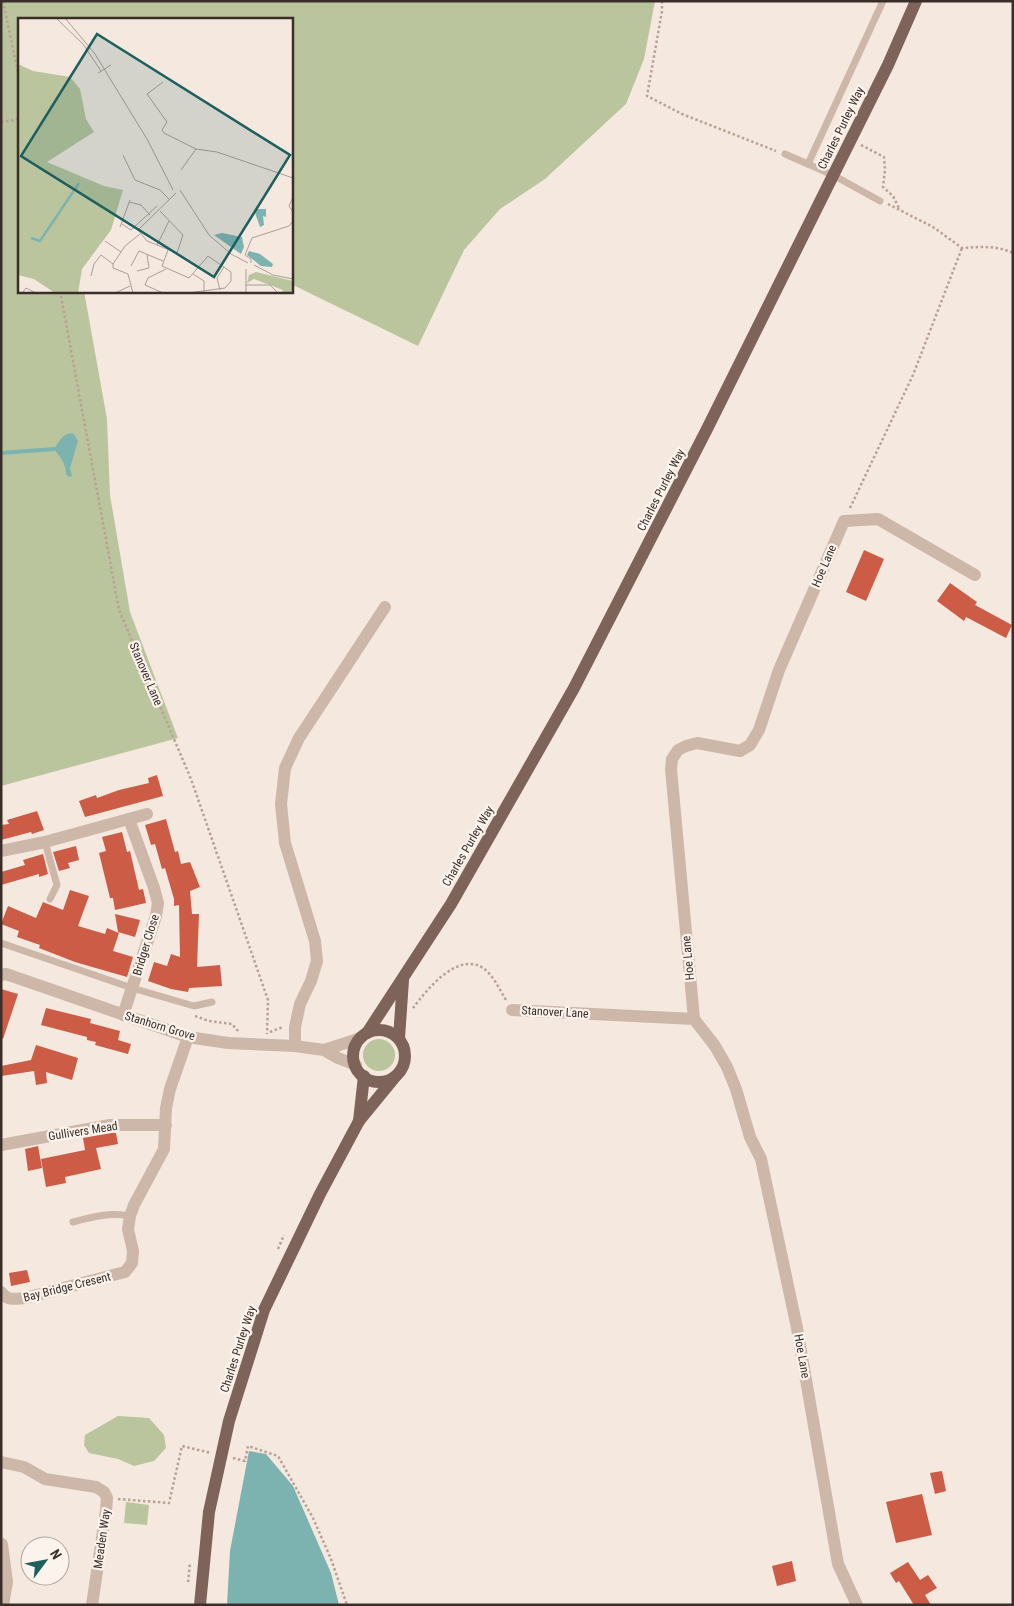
<svg xmlns="http://www.w3.org/2000/svg" width="1014" height="1606" viewBox="0 0 1014 1606" font-family="'Roboto Condensed',sans-serif">
  <rect width="100%" height="100%" fill="#f4e8df"/>
  <!-- green -->
  <g fill="#bac59d">
    <polygon points="1,1 655,1 644,59 626,104 545,179 500,209 464,250 418,346 291,284 291,19 19,19 19,291 84,291 107,419 110,495 130,612 178,738 1,786"/>
    <circle cx="379" cy="1055" r="16"/>
    <polygon points="118,1416 149,1418 164,1435 166,1448 154,1461 134,1466 118,1459 89,1453 84,1445 85,1435"/>
    <polygon points="126,1502 149,1505 147,1525 124,1523"/>
  </g>
  <!-- water -->
  <g fill="#7cb3b1">
    <path d="M71 433 74 434 78 441 70 468 72 476 69 477 66 474C66 463 60 457 54 449 59 442 62 434 71 433Z"/>
    <polygon points="249,1451 266,1454 293,1486 331,1573 339,1605 227,1605 230,1551"/>
  </g>
  <g fill="none" stroke-linecap="round" stroke-linejoin="round">
    <!-- stream -->
    <polyline stroke="#7cb3b1" stroke-width="4" points="1,453 54,449"/>
  </g>
  <!-- building -->
  <g fill="#cc5c45">
    <polygon points="864,550 884,559 866,601 846,592"/>
    <polygon points="950,583 977,602 975,605 1012,625 1006,638 966,617 964,621 937,601"/>
    <polygon points="157,775 163,796 85,817 79,801 96,795 97,798 119,790 149,783 148,778"/>
    <polygon points="37,811 44,830 32,834 31,832 1,840 1,825 9,824 7,820"/>
    <polygon points="166,819 175,852 178,851 181,864 190,862 200,887 190,891 192,914 199,914 197,967 220,965 222,986 189,988 188,992 171,989 148,981 154,962 167,966 171,954 180,957 179,905 174,906 174,899 165,868 162,869 155,844 151,845 145,825"/>
    <polygon points="122,832 127,852 130,851 139,890 143,889 146,903 115,910 113,898 110,898 99,853 106,851 102,837"/>
    <polygon points="76,846 79,860 68,863 70,868 59,871 53,852"/>
    <polygon points="43,854 48,874 39,877 39,874 1,885 1,872 25,865 23,860"/>
    <polygon points="70,890 89,896 78,926 105,934 107,928 119,933 113,951 133,957 127,977 75,962 39,948 40,945 17,937 19,931 1,924 8,906 36,918 43,902 63,910"/>
    <polygon points="115,914 140,920 135,937 118,932"/>
    <polygon points="1,989 18,994 3,1039 1,1038"/>
    <polygon points="46,1008 91,1019 90,1023 120,1031 118,1040 131,1044 128,1054 95,1045 96,1042 87,1040 87,1037 41,1025"/>
    <polygon points="36,1045 78,1058 72,1080 46,1072 47,1083 36,1085 34,1071 1,1076 1,1066 31,1060"/>
    <polygon points="111,1133 116,1133 118,1144 96,1148 101,1169 65,1177 66,1183 46,1187 41,1159 85,1150 83,1138"/>
    <polygon points="38,1146 42,1168 28,1171 25,1149"/>
    <polygon points="27,1270 30,1282 11,1286 9,1273"/>
    <polygon points="942,1471 946,1491 935,1494 930,1473"/>
    <polygon points="922,1494 932,1535 896,1543 886,1502"/>
    <polygon points="792,1561 796,1581 777,1586 772,1566"/>
    <polygon points="908,1562 920,1580 928,1575 937,1588 925,1595 931,1605 914,1605 899,1581 896,1583 890,1573"/>
  </g>
  <g fill="none" stroke-linecap="round" stroke-linejoin="round">
    <!-- path -->
    <g stroke="#b9a193" stroke-width="2.5" stroke-dasharray="2.5 2.5" stroke-linecap="butt">
      <polyline points="3,1 19,78"/>
      <polyline points="662,1 662,11 647,96 682,114 776,151"/>
      <polyline points="1,122 19,119"/>
      <polyline points="861,145 884,157 885,170 883,187 893,196 900,210"/>
      <polyline points="828,154 837,133 861,87"/>
      <path d="M888 204 933 227 962 248C980 247 996 245 1013 253"/>
      <polyline points="60,291 119,610 191,779 268,1000 267,1034"/>
      <polyline points="850,508 913,375 962,248"/>
      <path d="M413 1008C426 991 457 951 483 968 493 975 500 990 506 1000"/>
      <polyline points="195,1016 209,1021 232,1024 238,1031"/>
      <polyline points="270,1032 283,1027"/>
      <polyline points="278,1249 284,1235"/>
      <polyline points="233,1458 245,1461 248,1446 278,1456 313,1518 331,1559 347,1605"/>
      <polyline points="118,1499 169,1503 182,1446 211,1453"/>
      <polyline points="188,1582 190,1563"/>
    </g>
    <!-- lane -->
    <g stroke="#cdb7a9" stroke-width="7">
      <polyline points="785,154 833,175 880,201"/>
      <polyline points="808,164 883,1"/>
      <polyline points="45,842 57,885 50,899"/>
      <polyline points="1,943 132,988 194,1006 212,1002"/>
      <path d="M73 1222C92 1217 110 1212 130 1216"/>
    </g>
    <!-- street -->
    <g stroke="#cdb7a9" stroke-width="12">
      <polyline points="1,851 45,842 147,814"/>
      <polyline points="1,975 6,974 188,1037 228,1043 295,1046 324,1050 338,1058 356,1065"/>
      <polyline points="512,1010 694,1019"/>
      <polyline points="123,1015 156,916 158,903 154,888 129,819"/>
      <polyline points="295,1046 295,1027 300,1004 311,981 317,961 315,941 285,843 281,804 285,768 299,738 385,607"/>
      <polyline points="324,1050 361,1038"/>
      <polyline points="1,1145 110,1125 166,1125"/>
      <path d="M1 1292C7 1301 15 1299 25 1298L125 1272 132 1263 133 1251 128 1229 130 1216 134 1205 164 1149 166 1108 170 1089 188 1037"/>
      <polyline points="1,1462 24,1467 45,1479 96,1487 104,1492 107,1498 106,1511 92,1605"/>
      <polyline points="2,1544 7,1582 3,1605"/>
      <polyline points="857,1605 838,1564 797,1328 761,1159 750,1137 736,1089 727,1067 715,1046 694,1019 671,769 672,759 678,750 686,746 697,743 740,751 750,745 759,730 779,670 844,521 878,519 975,575"/>
    </g>
    <!-- primary -->
    <g stroke="#7d635a" stroke-width="12">
      <circle cx="379" cy="1056" r="26"/>
      <polyline points="367,1033 451,904 574,688 707,429 888,65 916,1"/>
      <polyline points="399,1038 403,980"/>
      <polyline points="359,1121 364,1076"/>
      <polyline points="200,1605 209,1512 229,1421 264,1310 320,1194 359,1121 395,1077"/>
    </g>
  </g>
  <g text-anchor="middle" dominant-baseline="central" stroke-width="4.5" stroke-linejoin="round" paint-order="stroke">
    <!-- street labels -->
    <g font-size="12" fill="#3a2e2a" stroke="#fbf3ec">
      <text transform="translate(841 128) rotate(-64)">Charles Purley Way</text>
      <text transform="translate(661 490) rotate(-63)">Charles Purley Way</text>
      <text transform="translate(824 566) rotate(-67)">Hoe Lane</text>
      <text transform="translate(146 674) rotate(67)">Stanover Lane</text>
      <text transform="translate(468 846) rotate(-60)">Charles Purley Way</text>
      <text transform="translate(146 945) rotate(-73)">Bridger Close</text>
      <text transform="translate(688 958) rotate(-95)">Hoe Lane</text>
      <text transform="translate(555 1012) rotate(3)">Stanover Lane</text>
      <text transform="translate(160 1026) rotate(17)">Stanhorn Grove</text>
      <text transform="translate(83 1131) rotate(-9)">Gullivers Mead</text>
      <text transform="translate(67 1287) rotate(-14)">Bay Bridge Cresent</text>
      <text transform="translate(238 1349) rotate(-72)">Charles Purley Way</text>
      <text transform="translate(802 1356) rotate(80)">Hoe Lane</text>
      <text transform="translate(102 1539) rotate(-82)">Meaden Way</text>
    </g>
  </g>
  <!-- overview -->
  <g transform="translate(18 18)">
    <rect width="275" height="275" fill="#f4e8df"/>
    <path d="M0 46 15 53 52 59 62 71 68 101 76 114 29 144 86 168 105 172 93 212 64 251 60 275H37L16 261 0 257ZM238 254 275 263V275H263L265 272 236 261 229 265 231 257Z" fill="#bac59d"/>
    <path d="M241 191H248V199L245 198 246 207 242 209 236 192ZM204 215 224 219 226 229 223 236 196 217ZM231 233 242 236 255 246 254 249 243 248 229 237Z" fill="#7cb3b1"/>
    <path fill="none" stroke="#7cb3b1" stroke-width="2.5" d="M13 220 22 223 61 165"/>
    <path fill="none" stroke="#aa9e97" stroke-width="1" d="M38 0 65 26 83 53M47 0 77 36 129 121 155 172M80 55 93 47M145 64 129 76 149 104 144 112 146 115 178 131 199 134 275 160M105 137 117 162 142 172 151 181M163 152 178 131M162 172 191 217 213 236 230 245M275 179 271 188 275 194M111 184 123 187 132 197M142 193 165 217 159 235 129 223 120 212 158 175M104 206 113 212 139 188M102 209 112 182M87 223 103 234M139 227 151 203M150 232 144 248 171 260 190 238 213 254V263L207 270 170 275M233 245V241L227 237 234 220 271 208 275 203M95 246 107 228 122 216M236 247 255 257 275 261M113 248 121 233 145 243M119 253 131 250 129 237M175 256 186 263V274M73 258 76 246 83 237 95 246V250L110 256 115 275M227 267H252L260 275M202 272 199 260 206 249M4 275 8 270 18 275M97 275 112 268M145 275 127 267 130 260 148 251M228 275V251"/>
    <path fill="#1c5f5e" fill-opacity="0.15" stroke="#1c5f5e" stroke-width="2.5" d="M79 16 272 137 196 259 3 138Z"/>
    <rect width="275" height="275" fill="none" stroke="#3a2e2a" stroke-width="2.5"/>
  </g>
  <!-- border -->
  <rect width="1014" height="1606" fill="none" stroke="#3a2e2a" stroke-width="5"/>
  <!-- north arrow -->
  <g transform="translate(45 1561) rotate(58)"><circle r="24" fill="#fbf3ec" stroke="#aea49e"/>
  <path d="M0-4L9 19L0 12L-9 19Z" fill="#1c5f5e"/>
  <text y="-8" font-size="14" font-weight="bold" text-anchor="middle" fill="#3a2e2a">N</text>
  </g>
</svg>
